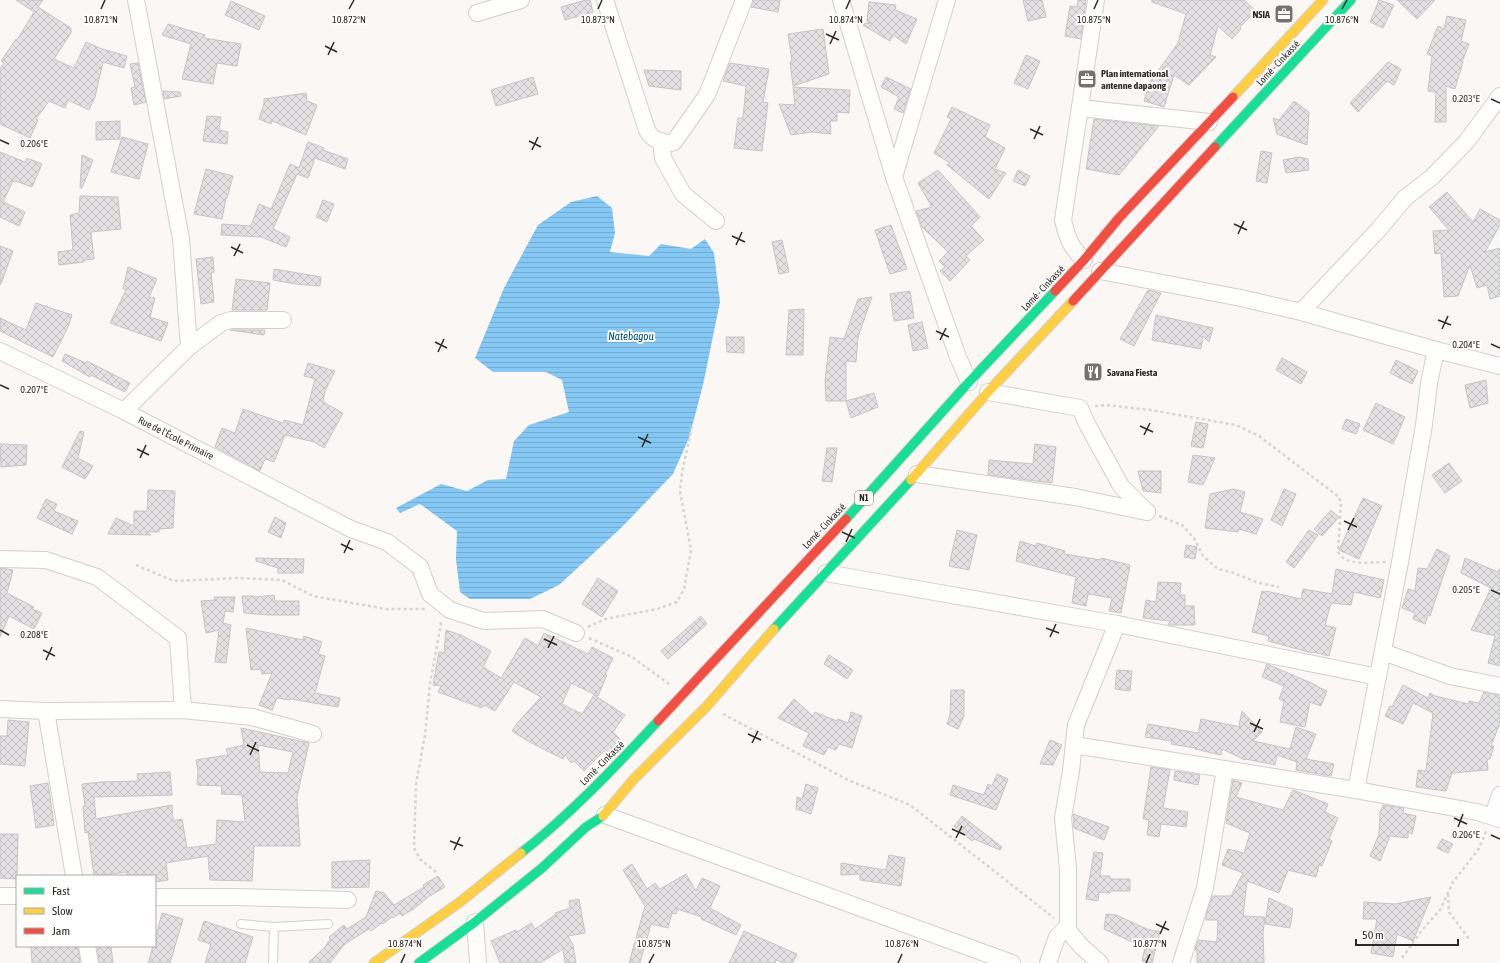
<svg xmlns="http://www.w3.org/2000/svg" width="1500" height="963" viewBox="0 0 1500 963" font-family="'Asap Condensed',sans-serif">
  <defs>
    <pattern id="water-rules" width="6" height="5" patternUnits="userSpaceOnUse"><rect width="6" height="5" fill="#85c8f3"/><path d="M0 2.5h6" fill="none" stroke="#73acd0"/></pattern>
    <pattern id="building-cross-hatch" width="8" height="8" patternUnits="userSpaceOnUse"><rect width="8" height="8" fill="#e4e1e4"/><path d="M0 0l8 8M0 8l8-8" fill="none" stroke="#c4c1c3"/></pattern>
  </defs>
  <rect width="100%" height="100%" fill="#faf7f4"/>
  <!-- water -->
  <polygon fill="url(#water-rules)" points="597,196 612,208 615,233 610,252 649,256 661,244 691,249 705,239 714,253 720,302 703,385 689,438 673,474 621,528 559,585 530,599 470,599 460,592 456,559 457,531 420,504 400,513 396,508 441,484 467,491 488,480 506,479 514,441 529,425 569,412 562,380 546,372 493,372 475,358 504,288 538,225 571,202"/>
  <!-- building -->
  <g fill="url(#building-cross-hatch)" stroke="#c6c4c7" fill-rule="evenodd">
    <polygon points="16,0 43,0 38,7 71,28 71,33 54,59 74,68 86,42 102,49 127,56 124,68 103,62 95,97 89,110 68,100 65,108 49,101 36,119 38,120 30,138 0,124 0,69 4,63 1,61 16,39 17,40 34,12"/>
    <polygon points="586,0 590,0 593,12 565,20 561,7"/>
    <polygon points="753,0 780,0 778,12 751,7"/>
    <polygon points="1023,0 1042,0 1046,17 1028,21"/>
    <polygon points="1078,0 1086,0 1081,39 1065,36 1070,6 1077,7"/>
    <polygon points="1152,0 1244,0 1256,11 1240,27 1241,29 1232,39 1218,26 1210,55 1216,57 1189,85 1174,75 1164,107 1144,101 1150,82 1178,43 1186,14 1152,2"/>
    <polygon points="1379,0 1394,5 1383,28 1370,22"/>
    <polygon points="1397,0 1435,0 1417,19"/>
    <polygon points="231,1 265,16 259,30 225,15"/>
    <polygon points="869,2 896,5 895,10 917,19 906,44 893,35 890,41 861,24 872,23 867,22"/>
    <polygon points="1447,16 1466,20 1461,41 1469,44 1462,62 1463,62 1455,89 1446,86 1446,122 1435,122 1436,92 1428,91 1432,56 1427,54 1438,26 1444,29"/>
    <polygon points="168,24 205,35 204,38 241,44 237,66 217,63 213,84 182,79 191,44 162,35"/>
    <polygon points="823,29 829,74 793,86 790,62 792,61 788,34"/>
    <polygon points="1026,55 1040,61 1028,89 1014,83"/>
    <polygon points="1388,62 1401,69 1394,85 1387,81 1358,112 1350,103"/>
    <polygon points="138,63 146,102 134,105 131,88 135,87 130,64"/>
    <polygon points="730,63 769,69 763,102 768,103 762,151 734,148 738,118 743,118 746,86 723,81"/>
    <polygon points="644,70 681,71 681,90 649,86"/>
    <polygon points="533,77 538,94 496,106 491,90"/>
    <polygon points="886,77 911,89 903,113 894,109 899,97 881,87"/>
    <polygon points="793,87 850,90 849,113 837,112 837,121 830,121 831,134 812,132 791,135 779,104 795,105"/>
    <polygon points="163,91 180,92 181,96 164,99"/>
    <polygon points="306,93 307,101 317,105 306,135 272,121 271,124 259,119 264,104 264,99"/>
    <polygon points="1294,101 1309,112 1307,145 1277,134 1273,118 1279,120"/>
    <polygon points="952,107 990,125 985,137 1005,148 995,169 1006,173 989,199 947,165 950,163 934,153 951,119 947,117"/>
    <polygon points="207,116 221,117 219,130 228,132 227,144 203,141"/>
    <polygon points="1094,119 1159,126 1119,175 1086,169"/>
    <polygon points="120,121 120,139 96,140 96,122"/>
    <polygon points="122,137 148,144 139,179 111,172"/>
    <polygon points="308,142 324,148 323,150 348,159 345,169 315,158 308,178 297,174 273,229 290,237 286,247 261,237 221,235 222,224 251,226 259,204 271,209 290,164 299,168"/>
    <polygon points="1261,151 1272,153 1267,183 1256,181"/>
    <polygon points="0,152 25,162 27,158 42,164 32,187 16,181 16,182 13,181 3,202 25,212 19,226 0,217"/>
    <polygon points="82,155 93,160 82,188 80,188"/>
    <polygon points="1299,157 1308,159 1309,170 1286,173 1283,160"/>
    <polygon points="206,169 233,176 227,198 226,198 222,219 194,214"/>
    <polygon points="938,170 980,217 971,226 984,240 966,256 970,260 950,281 940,271 945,267 939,261 948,252 922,227 916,211 932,207 918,183"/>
    <polygon points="1018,170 1030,176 1025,186 1013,181"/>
    <polygon points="1447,192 1473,222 1480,209 1500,220 1500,225 1485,252 1500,248 1500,296 1490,299 1487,285 1477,288 1470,265 1458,296 1444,297 1441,253 1435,254 1433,231 1449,230 1429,207"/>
    <polygon points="80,196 118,197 121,229 91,232 94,259 84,260 84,262 59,265 58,252 73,250 70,215 79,213"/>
    <polygon points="323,200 334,204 327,222 316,217"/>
    <polygon points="891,225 907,269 890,274 875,230"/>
    <polygon points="782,240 789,272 779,274 772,242"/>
    <polygon points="0,246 13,251 1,284 0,284"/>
    <polygon points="213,257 214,272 211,273 214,302 201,304 196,259"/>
    <polygon points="128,267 157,279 149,297 155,298 150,317 168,323 161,341 110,323 126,290 123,289"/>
    <polygon points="274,269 321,277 320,286 296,284 273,280"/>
    <polygon points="236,279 270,283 267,310 232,310"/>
    <polygon points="1148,290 1161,293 1134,346 1120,339"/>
    <polygon points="910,291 914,318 894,321 890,294"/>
    <polygon points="872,297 858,337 856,362 846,361 846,401 826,401 825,381 830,337 844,339 858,299"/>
    <polygon points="36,303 72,315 68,327 53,357 0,331 0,318 26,330"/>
    <polygon points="804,309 803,355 786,355 789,310"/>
    <polygon points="1156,315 1213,328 1209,342 1203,336 1201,349 1152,340"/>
    <polygon points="922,322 928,348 913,351 908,325"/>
    <polygon points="230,330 265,330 264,335"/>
    <polygon points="726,337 744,337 744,353 727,352"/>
    <polygon points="65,354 86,363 87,361 130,383 125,392 91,375 90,377 62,361"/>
    <polygon points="1282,358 1307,372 1301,384 1276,370"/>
    <polygon points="1396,360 1418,371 1412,384 1390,373"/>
    <polygon points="308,363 335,371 325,391 323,402 343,413 324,448 314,442 285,435 274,462 265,459 260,471 215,447 222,428 235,433 243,409 283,423 284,420 303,425 315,379 304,376"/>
    <polygon points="1486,380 1488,403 1470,408 1465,385"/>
    <polygon points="874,393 878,407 851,418 846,401"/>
    <polygon points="1376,403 1405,417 1393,444 1363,430"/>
    <polygon points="1346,419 1360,424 1356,434 1342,429"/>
    <polygon points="1196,422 1208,424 1203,448 1191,446"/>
    <polygon points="80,431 84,432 78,458 93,466 85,479 62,467"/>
    <polygon points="0,444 27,445 26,465 1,467"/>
    <polygon points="1035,444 1056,447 1052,483 988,475 989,460 1033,464"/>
    <polygon points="827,448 837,448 832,482 822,481"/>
    <polygon points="1193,455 1215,458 1203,485 1188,482"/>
    <polygon points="1449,463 1462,481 1445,493 1432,475"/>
    <polygon points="1138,471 1161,471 1161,493 1143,491"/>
    <polygon points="1234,489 1245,492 1240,512 1263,519 1256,534 1239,529 1238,532 1205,528 1210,494"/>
    <polygon points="1284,489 1296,494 1282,526 1271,520"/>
    <polygon points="148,490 175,491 173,528 159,529 159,532 145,532 151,535 108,534 116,518 134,526 134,511 147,511"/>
    <polygon points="1363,498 1382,506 1359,559 1339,550"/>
    <polygon points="46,499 57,504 54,511 78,521 72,534 37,518"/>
    <polygon points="1331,510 1339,517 1322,536 1314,529"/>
    <polygon points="275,517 286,523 281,538 268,532"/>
    <polygon points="957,530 977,535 969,570 949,566"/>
    <polygon points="1309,530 1318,535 1294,568 1286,562"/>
    <polygon points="1020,541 1036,546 1037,543 1065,551 1064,554 1101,560 1101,558 1130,565 1121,613 1109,611 1112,598 1088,594 1086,606 1072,603 1076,577 1016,561"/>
    <polygon points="1186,545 1197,547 1195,559 1184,557"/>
    <polygon points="1437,549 1450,556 1430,616 1428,615 1425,624 1413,619 1415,613 1402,608 1408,589 1415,591 1418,568 1427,569"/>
    <polygon points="256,558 304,559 303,573 278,573 278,568 256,561"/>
    <polygon points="1465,558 1498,572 1500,568 1500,666 1488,663 1495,636 1471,630 1491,588 1461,573"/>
    <polygon points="0,568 13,570 7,593 34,607 32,609 42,613 34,629 9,616 0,637"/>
    <polygon points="1336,569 1384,580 1380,598 1354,592 1351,605 1331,603 1325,625 1336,628 1329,656 1313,652 1312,653 1268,641 1269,636 1252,632 1262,591 1265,592 1266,591 1301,599 1303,589 1332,594"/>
    <polygon points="598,578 618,591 602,617 582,604"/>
    <polygon points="1158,582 1181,583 1180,595 1185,595 1185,606 1194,606 1195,625 1168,625 1170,621 1143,618 1146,600 1156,602"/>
    <polygon points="274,595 275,601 299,601 299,615 269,615 244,613 242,596 254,596 254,597"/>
    <polygon points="214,597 235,597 233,612 225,611 223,623 231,625 226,663 215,662 219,630 206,633 201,601 215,600"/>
    <polygon points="701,616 707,624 668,659 661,651"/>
    <polygon points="246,628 303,640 304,636 322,642 318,654 325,656 315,693 340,698 338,707 290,699 290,700 277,698 272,710 259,705 272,673 262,674 261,669 251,670"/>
    <polygon points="446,630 461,635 491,651 483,667 501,678 525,638 538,646 544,633 588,654 592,647 613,658 605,675 607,675 598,696 571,683 562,704 582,714 594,695 625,715 613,732 621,740 606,754 604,751 584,771 574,761 571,763 565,755 563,759 526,740 512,731 518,722 541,697 514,682 495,711 484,705 482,708 438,692 441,686 433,685 439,652 444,653"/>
    <polygon points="829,655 853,670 847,679 824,664"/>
    <polygon points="1267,664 1316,685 1316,686 1327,691 1321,706 1310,702 1305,727 1280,722 1284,701 1279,699 1284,686 1262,677"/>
    <polygon points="1117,670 1132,671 1130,691 1115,689"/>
    <polygon points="1403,685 1428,698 1430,693 1435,696 1469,704 1469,701 1479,703 1484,692 1500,695 1500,723 1491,746 1494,746 1490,759 1487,759 1488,770 1452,773 1446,791 1416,787 1418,770 1426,771 1433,713 1413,703 1403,724 1385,716 1390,706 1392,707"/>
    <polygon points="951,690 964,690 964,716 958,729 947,724 950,715"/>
    <polygon points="794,699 813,716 815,712 837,721 838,719 848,723 851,712 862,716 852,748 839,744 836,750 828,747 824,755 803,746 809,733 778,718"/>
    <polygon points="1242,711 1262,732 1253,741 1290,749 1296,727 1316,734 1306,759 1334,764 1331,776 1296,770 1297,762 1277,755 1275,765 1246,759 1245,760 1222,749 1221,755 1195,749 1195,748 1171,744 1172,741 1145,737 1148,724 1198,733 1201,719 1241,727 1239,725"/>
    <polygon points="8,720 29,722 25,766 0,764 0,736 7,736"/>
    <path d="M241 728 309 743 297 797 300 846H254L252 881 210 880 208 856 166 863 168 880 155 882V876H127V872L94 876 88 832 85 833 83 806H85L82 784 101 782 138 781 137 774 170 772 172 795 94 797 96 819 172 805 173 821 182 819 187 848 216 844 217 820 245 822 242 795 221 794 222 786 197 785 198 771 196 760 228 755 226 749 244 745ZM258 745 293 752 288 773 260 772Z"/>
    <polygon points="1050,740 1062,745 1053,765 1040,764"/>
    <polygon points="1151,767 1170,770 1163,808 1188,812 1186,827 1161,824 1159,837 1147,835 1149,820 1143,819"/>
    <polygon points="1175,771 1200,775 1198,785 1174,780"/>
    <polygon points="997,774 1008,779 996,810 950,795 953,785 984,795 988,784 992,786"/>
    <polygon points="1233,780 1242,783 1236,797 1283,810 1293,790 1328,804 1325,812 1338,818 1329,839 1332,841 1322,866 1319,865 1316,877 1288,870 1279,893 1247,881 1243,916 1265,917 1263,932 1264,963 1197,963 1197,951 1195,950 1198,940 1217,942 1218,920 1206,920 1206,915 1212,896 1231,896 1243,873 1222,865 1228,849 1244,853 1250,833 1226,823"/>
    <polygon points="48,783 54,825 36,828 30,786"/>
    <polygon points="806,784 818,788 811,814 796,809 797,797 802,799"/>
    <polygon points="1383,805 1404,808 1403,813 1416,816 1412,834 1408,832 1408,838 1390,836 1380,861 1370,856 1379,834 1380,812"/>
    <polygon points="1073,814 1109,827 1104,840 1074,828"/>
    <polygon points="962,816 1002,847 1000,850 974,839 972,841 954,826"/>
    <polygon points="0,834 18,834 17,879 0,878"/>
    <polygon points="1442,839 1453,844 1448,853 1437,848"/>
    <polygon points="1094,852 1103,853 1100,876 1110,876 1110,879 1130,879 1130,891 1110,891 1110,893 1099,892 1098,901 1086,899"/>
    <polygon points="889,855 905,858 901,886 860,880 860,874 841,875 841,863 886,870"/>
    <polygon points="370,860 369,887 332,888 332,862"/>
    <polygon points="632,864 647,889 655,883 660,889 686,874 696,891 702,878 720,886 710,908 741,925 736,935 701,919 702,917 677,909 676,914 672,913 668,928 651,924 640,963 629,963 645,906 623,870"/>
    <polygon points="438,876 445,887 428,897 415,908 402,916 400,913 393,918 392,917 383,924 382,923 371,931 369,929 348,942 343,946 330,963 308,963 325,947 330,939 329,937 344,925 347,929 366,917 376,891 384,893 394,905 424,887 423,885"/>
    <polygon points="1431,897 1413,941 1397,934 1393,957 1371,953 1377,919 1363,919 1364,902 1395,904"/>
    <polygon points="1269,898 1293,909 1290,928 1265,924"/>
    <polygon points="579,899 585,933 568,936 573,945 576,963 565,963 563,949 540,963 500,963 491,941 516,930 517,932 531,923 535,929 555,915 555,913 570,908 569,901"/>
    <polygon points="162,913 183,919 170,963 148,963 153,946 155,946 155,940"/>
    <polygon points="1106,914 1116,915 1147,929 1160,932 1152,963 1142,961 1145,948 1104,929"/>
    <polygon points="204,921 253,937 245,963 205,963 211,944 198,940"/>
    <polygon points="744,931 797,954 793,963 784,963 776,960 775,963 729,963"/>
    <polygon points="31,946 78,946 80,963 32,963"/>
    <polygon points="97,946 111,946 113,963 99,963"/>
  </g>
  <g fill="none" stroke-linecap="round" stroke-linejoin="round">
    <defs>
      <g id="lane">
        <polyline points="241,924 274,927 328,924"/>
        <polyline points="273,963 274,927"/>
      </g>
      <g id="street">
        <polyline points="136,0 181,239 189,347"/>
        <path d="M605 0 647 130C651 139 665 146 674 142L707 95 744 0"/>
        <polyline points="841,0 894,177 958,357 969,382"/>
        <polyline points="477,13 521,0"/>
        <polyline points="1080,108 1209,122"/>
        <polyline points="661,141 663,158 683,194 716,221"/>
        <polyline points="894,177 947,0"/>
        <path d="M1084 260C1070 246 1068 240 1063 220L1096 0"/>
        <polyline points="1100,271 1241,298 1301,312 1436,350 1500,366"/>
        <polyline points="1301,312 1379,229 1405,198 1432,177 1467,141 1500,96"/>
        <polyline points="0,351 124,411 351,529 387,542 420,567 430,594 450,610 484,621 543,619 576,633"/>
        <polyline points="988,392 1080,408 1087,424 1121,486 1147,512"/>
        <polyline points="124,411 189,347 221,323 231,320 283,320"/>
        <polyline points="917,474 1075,497 1147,512"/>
        <polyline points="0,559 46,560 97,577 178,638 183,710"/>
        <polyline points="826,573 1117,624 1378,677"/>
        <polyline points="1383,652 1450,676 1500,686"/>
        <polyline points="0,709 46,711 183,710 252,717 313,734"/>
        <polyline points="46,711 74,876"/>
        <polyline points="1074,745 1356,790 1477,812 1500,819"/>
        <polyline points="1356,790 1400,562 1424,425 1429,383 1436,350"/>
        <polyline points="605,815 1012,963"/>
        <polyline points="1493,816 1500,795"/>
        <polyline points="0,896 17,896"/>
        <polyline points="155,897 233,897 348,900"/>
        <polyline points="475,922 478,963"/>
        <polyline points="1066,928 1081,946 1100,963"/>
        <polyline points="87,946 90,963"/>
        <polyline points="1048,963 1057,937 1068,926 1068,869 1063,818 1071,771 1075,733 1076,725 1117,624"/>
        <polyline points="1181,963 1205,888 1225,769"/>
      </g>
      <g id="fast">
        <polyline points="1215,147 1351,0"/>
        <polyline points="846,519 969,382 1055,291"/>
        <polyline points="774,629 911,480"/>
        <path d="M521 853C571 814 615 767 658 721"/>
        <polyline points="419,963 475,922 542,868 586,827 603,816"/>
      </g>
      <g id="slow">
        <polyline points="1233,97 1323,0"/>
        <polyline points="911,480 988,392 1073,301"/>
        <polyline points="603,816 633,780 707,706 774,629"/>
        <polyline points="374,963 460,902 521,853"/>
      </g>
      <g id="jam">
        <polyline points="1055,291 1084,260 1119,218 1233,97"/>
        <polyline points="1073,301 1215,147"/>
        <polyline points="658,721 846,519"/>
      </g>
    </defs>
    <!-- lane casing -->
    <use href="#lane" stroke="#d5cfcb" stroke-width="10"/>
    <!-- street casing -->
    <use href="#street" stroke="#d5cfcb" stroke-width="18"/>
    <!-- fast casing -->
    <use href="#fast" stroke="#d5cfcb" stroke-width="11"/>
    <!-- slow casing -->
    <use href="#slow" stroke="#d5cfcb" stroke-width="11"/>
    <!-- jam casing -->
    <use href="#jam" stroke="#d5cfcb" stroke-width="11"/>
    <!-- path -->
    <g stroke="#d5d5d4" stroke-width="2.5" stroke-dasharray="3 3" stroke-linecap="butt">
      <path d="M1095 406 1106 405 1150 410 1236 425 1259 436 1339 497 1341 503 1338 552C1346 567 1372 562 1387 562"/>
      <polyline points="1159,516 1182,525 1194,538 1203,556 1218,569 1231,572 1259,583 1279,587"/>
      <polyline points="136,565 174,581 239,578 282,580 313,596 386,609 425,609"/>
      <polyline points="588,627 605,619 657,609 677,602 684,589 691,550 680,491 682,473 692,426"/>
      <polyline points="589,638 632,657 669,684"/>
      <polyline points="723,714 848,780 910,805 1054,918"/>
      <polyline points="436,872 420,859 414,848 416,784 425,735 430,684 441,624 439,621"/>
      <polyline points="1448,894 1449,912 1469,939"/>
      <polyline points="1402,958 1422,930 1440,910 1453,882 1478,850 1487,829"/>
    </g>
    <!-- lane -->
    <use href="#lane" stroke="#fefefd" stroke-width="8"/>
    <!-- street -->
    <use href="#street" stroke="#fefefd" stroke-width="16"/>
    <!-- fast -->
    <use href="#fast" stroke="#16e098" stroke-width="9"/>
    <!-- slow -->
    <use href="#slow" stroke="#ffcf43" stroke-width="9"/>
    <!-- jam -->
    <use href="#jam" stroke="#f24e42" stroke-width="9"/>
  </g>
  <!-- ticks -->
  <path fill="none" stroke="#312a24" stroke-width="1.5" d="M101 9 105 0M349 9 354 0M598 9 602 0M846 9 850 0M1094 9 1098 0M1342 9 1347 0M826 34 839 40M830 44 836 31M325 46 337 52M328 55 334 42M1491 99 1500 103M1030 129 1043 135M1034 139 1040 126M0 140 9 144M529 141 541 147M532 150 538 137M1234 224 1247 230M1238 234 1244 221M732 236 745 242M736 245 742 232M231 247 243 253M234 256 240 244M1438 320 1451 325M1442 329 1448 316M936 331 949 337M940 340 946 328M435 342 447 348M1491 344 1500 348M438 352 444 339M0 385 9 389M1140 426 1153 432M1144 435 1150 423M638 437 651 443M642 447 648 434M137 449 149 455M140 458 146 445M1344 521 1357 527M1348 530 1354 518M842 532 855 538M846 542 852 529M341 544 353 550M344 553 350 540M1491 590 1500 594M1046 628 1059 633M0 630 9 635M1050 637 1056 624M544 639 557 645M548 648 554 636M43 650 55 656M46 660 52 647M1250 723 1263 729M1254 732 1260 719M748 734 761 740M752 743 758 731M247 745 259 751M250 755 256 742M1454 818 1467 824M1458 827 1463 814M952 829 965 835M1491 835 1500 839M956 838 962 826M450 841 463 846M454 850 460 837M1156 924 1169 930M1160 934 1166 921M401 963 405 954M649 963 654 954M898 963 902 954M1146 963 1150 954"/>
  <!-- icons -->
  <defs>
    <symbol id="office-square" viewBox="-11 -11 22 22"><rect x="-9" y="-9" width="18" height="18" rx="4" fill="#77726d" stroke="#fff"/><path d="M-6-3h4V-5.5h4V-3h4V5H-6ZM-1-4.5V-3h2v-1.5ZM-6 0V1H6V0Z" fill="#fff"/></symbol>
    <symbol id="restaurant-square" viewBox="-11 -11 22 22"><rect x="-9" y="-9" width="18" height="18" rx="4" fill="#77726d" stroke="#fff"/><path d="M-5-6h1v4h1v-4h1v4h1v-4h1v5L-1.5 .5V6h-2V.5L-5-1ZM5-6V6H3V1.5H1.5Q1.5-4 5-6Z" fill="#fff"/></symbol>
  </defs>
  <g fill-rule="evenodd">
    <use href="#office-square" x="1273" y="3" width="22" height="22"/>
    <use href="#office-square" x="1076" y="68" width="22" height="22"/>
    <use href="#restaurant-square" x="1082" y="361" width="22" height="22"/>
  </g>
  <g text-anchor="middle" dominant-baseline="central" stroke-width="4" stroke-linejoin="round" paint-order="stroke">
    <!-- shield labels -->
    <rect fill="#fff" stroke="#6f6a66" stroke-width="1" x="855" y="491" width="18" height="14" rx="3"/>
    <g font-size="9" font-weight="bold" fill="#312a24">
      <text x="864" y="498">N1</text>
    </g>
    <!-- poi labels -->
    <g font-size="10" font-weight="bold" fill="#312a24" stroke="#fff" text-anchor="start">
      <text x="1270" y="14" text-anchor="end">NSIA</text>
      <text x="1101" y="73">Plan international<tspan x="1101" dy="12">antenne dapaong</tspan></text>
      <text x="1107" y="372">Savana Fiesta</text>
    </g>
    <!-- street labels -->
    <g font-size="10" fill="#312a24" stroke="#fff">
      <text transform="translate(1278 63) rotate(-47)">Lomé - Cinkassé</text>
      <text transform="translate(1043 288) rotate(-47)">Lomé - Cinkassé</text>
      <text transform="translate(176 438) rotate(27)">Rue de l'École Primaire</text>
      <text transform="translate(824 526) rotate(-47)">Lomé - Cinkassé</text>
      <text transform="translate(602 763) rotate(-45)">Lomé - Cinkassé</text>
    </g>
    <!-- water labels -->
    <g font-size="11" font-style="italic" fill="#005079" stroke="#fff">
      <text x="631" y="336">Natebagou</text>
    </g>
  </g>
  <g font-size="10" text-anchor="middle" fill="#312a24" stroke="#fff" stroke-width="4" stroke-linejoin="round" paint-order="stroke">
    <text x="101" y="23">10.871°N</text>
    <text x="349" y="23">10.872°N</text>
    <text x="598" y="23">10.873°N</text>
    <text x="846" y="23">10.874°N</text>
    <text x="1094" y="23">10.875°N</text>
    <text x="1342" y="23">10.876°N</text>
    <text x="1466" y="102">0.203°E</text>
    <text x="34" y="147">0.206°E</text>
    <text x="1466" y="348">0.204°E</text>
    <text x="34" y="393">0.207°E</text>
    <text x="1466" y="593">0.205°E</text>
    <text x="34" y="638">0.208°E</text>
    <text x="1466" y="838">0.206°E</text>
    <text x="405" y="947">10.874°N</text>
    <text x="654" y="947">10.875°N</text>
    <text x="902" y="947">10.876°N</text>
    <text x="1150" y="947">10.877°N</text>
  </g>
  <!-- legend -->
  <rect x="16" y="875" width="140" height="72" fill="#ffffff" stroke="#adaaa7"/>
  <rect x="24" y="888" width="20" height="6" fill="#16e098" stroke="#adaaa7"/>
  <text x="52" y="895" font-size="12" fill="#312a24">Fast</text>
  <rect x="24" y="908" width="20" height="6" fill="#ffcf43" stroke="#adaaa7"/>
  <text x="52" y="915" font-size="12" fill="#312a24">Slow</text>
  <rect x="24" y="928" width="20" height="6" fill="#f24e42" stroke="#adaaa7"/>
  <text x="52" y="935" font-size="12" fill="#312a24">Jam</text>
  <!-- scale -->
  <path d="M1356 939v6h102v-6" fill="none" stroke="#312a24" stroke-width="2"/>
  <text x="1362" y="939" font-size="12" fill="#312a24" stroke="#ffffff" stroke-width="3" paint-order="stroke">50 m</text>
</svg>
